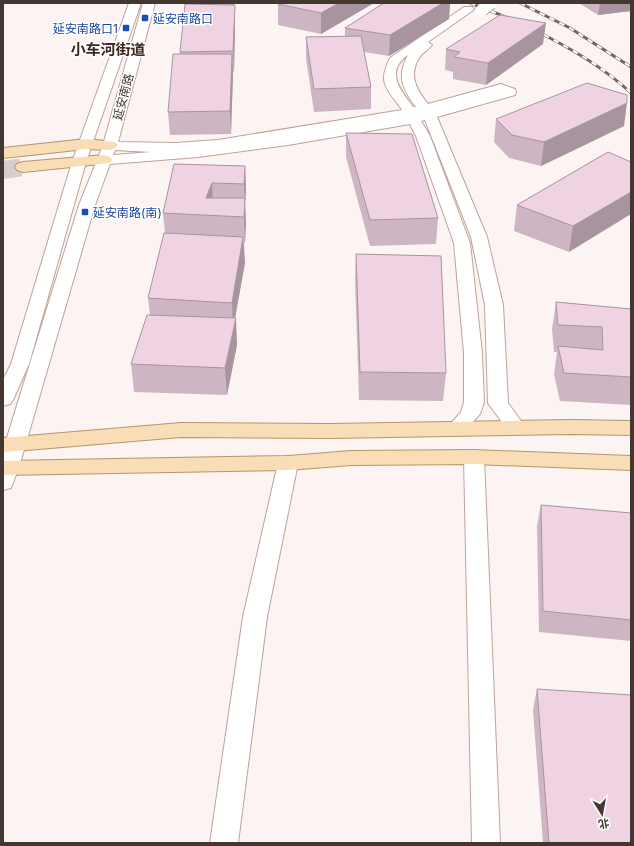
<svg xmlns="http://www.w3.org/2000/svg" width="634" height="846" viewBox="0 0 634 846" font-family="Inter,'Noto Sans SC',sans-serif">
  <rect width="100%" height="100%" fill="#fbf4f2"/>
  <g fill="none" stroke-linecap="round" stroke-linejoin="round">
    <!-- major-tunnel -->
    <polyline stroke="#d6cecc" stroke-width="18" stroke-dasharray="18 8" stroke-linecap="butt" points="3,170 23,167"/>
    <defs>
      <g id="minor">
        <polygon points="129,3 141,3 86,162 29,364 13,400 10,404 3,406 3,380 11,364 72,162"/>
        <path d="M143 3H155L118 142 175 143 218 140 402 110C387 88 377 84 390 58L464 7H472L474 9 472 11 428 42 432 45C428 50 422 53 419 58 408 76 417 90 428 104L501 84 515 89 516 92 515 95 437 117 487 237 503 305 508 403 526 428 523 432 516 434 509 432 488 403 485 305 471 237 425 120 421 121 430 136 470 243 482 353 484 402 480 414 463 433 456 435 449 433 446 429 461 412 464 402V353L454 243 416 136 410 124 288 145 198 157 110 164 95 205 19 467 11 488 3 490V451L5 444 79 205 103 145ZM408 55C396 77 403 89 416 107H413C401 90 384 72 408 55ZM115 150 151 152 113 155Z"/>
        <polygon points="474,450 481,452 484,457 500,843 472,843 464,457 467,452"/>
        <polygon points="288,456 295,458 298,463 267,617 238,843 210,843 243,617 278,463 281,458"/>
      </g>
      <g id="major">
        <polygon points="86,139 115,142 118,145 115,148 110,150 86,149 3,158 3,148"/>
        <polygon points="104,155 110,157 112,160 110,163 23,172 17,170 15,167 17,164 23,162"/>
        <polygon points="572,420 631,421 631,435 572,434 330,438 181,437 3,452 3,438 181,423 330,424"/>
        <polygon points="474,450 631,456 631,470 474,464 351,465 288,470 3,475 3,461 288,456 351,451"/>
      </g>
    </defs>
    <!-- minor casing -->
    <use href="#minor" stroke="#bfa298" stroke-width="2"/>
    <!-- major casing -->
    <use href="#major" stroke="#b69569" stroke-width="2"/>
    <!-- minor -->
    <use href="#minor" fill="#fff" fill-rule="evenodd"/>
    <!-- major -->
    <use href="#major" fill="#f8ddb6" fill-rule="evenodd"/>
    <defs>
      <g id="rail">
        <polyline points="470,3 511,19"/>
        <polyline points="520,3 570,28 631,67"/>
        <path d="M534 30C569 47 602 66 631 93"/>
      </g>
    </defs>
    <!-- rail casing -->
    <use href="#rail" stroke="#726763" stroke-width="3"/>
    <!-- rail -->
    <use href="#rail" stroke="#fff" stroke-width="2" stroke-dasharray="5.5" stroke-linecap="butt"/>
    <defs>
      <polyline id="minor-bridge" points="482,10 491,3"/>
    </defs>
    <!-- minor-bridge casing -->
    <use href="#minor-bridge" stroke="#bfa298" stroke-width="14" stroke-linecap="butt"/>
    <!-- minor-bridge -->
    <use href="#minor-bridge" stroke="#fff" stroke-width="12"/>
  </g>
  <!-- wall -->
  <g fill="#ceb5c3">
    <polygon points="192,3 234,3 235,25 234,72 233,72 231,134 170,135 168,112 180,52"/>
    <polygon points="374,3 321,34 278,25 278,4"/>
    <polygon points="384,3 450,3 449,19 389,56 364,52 371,87 371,109 314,112 306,58 306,37 345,36 345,28"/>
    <polygon points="579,3 631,3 631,11 598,15"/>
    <polygon points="543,44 486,85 453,79 453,72 445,70 446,49"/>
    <polygon points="496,119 624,126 541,166 509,158 494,142"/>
    <polygon points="346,133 438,218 436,244 370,246 346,157"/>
    <polygon points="608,152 569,252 514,231 517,205"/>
    <polygon points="174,164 245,166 246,190 245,203 246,223 245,243 244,243 245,263 235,318 237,345 227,395 134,392 131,364 150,315 148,298 165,233 163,213"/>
    <polygon points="356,254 446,373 443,401 359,400 355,280"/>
    <polygon points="556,302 631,309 631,405 560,401 554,374 557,352 554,352 552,329"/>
    <polygon points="541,505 631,513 631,641 539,632 537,526"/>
    <polygon points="537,689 631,843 543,843 533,710"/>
  </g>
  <!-- shaded-wall -->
  <g fill="#a8949f">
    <polygon points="339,3 374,3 321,34 321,13"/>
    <polygon points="443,3 450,3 449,19 389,56 390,35"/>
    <polygon points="600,3 631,3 631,11 598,15"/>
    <polygon points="235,5 235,25 234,72 233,51"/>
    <polygon points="546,23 543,44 486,85 488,63"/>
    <polygon points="232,54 233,75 231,134 230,111"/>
    <polygon points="627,103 624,126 541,166 544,142"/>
    <polygon points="245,166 246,190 245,203 246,223 245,243 244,217 245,205 244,184"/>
    <polygon points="212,183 213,208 206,198"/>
    <polygon points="631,192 631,214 569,252 573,226"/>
    <polygon points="243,237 245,263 233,329 232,303"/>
    <polygon points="236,318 237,345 227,395 225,368"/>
  </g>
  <!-- building -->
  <g fill="#f0d3e3" stroke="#a8949f">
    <polygon points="281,3 339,3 321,13 278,4"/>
    <polygon points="384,3 443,3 390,35 345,28"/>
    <polygon points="185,4 235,5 233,51 180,52"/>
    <polygon points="500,15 546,23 488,63 454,57 460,52 446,49"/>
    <polygon points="361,36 371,87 314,89 306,37"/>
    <polygon points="173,54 232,54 230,111 168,112"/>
    <polygon points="587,83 627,95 627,103 544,142 512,135 496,119"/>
    <polygon points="346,133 412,134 438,218 370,220"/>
    <polygon points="608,152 631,162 631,192 573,226 517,205"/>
    <polygon points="174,164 245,166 244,184 212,183 206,198 245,198 244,217 163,213"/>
    <polygon points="164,233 243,237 232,303 148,298"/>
    <polygon points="356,254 441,256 446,373 360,372"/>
    <polygon points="556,302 631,309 631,377 564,373 558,346 603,350 602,327 558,325"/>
    <polygon points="147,315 236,318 225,368 131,364"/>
    <polygon points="541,505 631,513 631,620 543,611"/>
    <polygon points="537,689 631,695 631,843 549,843"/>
  </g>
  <!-- markers -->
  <g fill="#1a4fb4" stroke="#fff" stroke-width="1.5">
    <rect x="141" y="14" width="8" height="8" rx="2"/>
    <rect x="122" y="24" width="8" height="8" rx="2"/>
    <rect x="81" y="208" width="8" height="8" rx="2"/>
  </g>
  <g text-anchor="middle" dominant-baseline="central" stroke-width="3" stroke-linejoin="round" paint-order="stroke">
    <!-- far-transit labels -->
    <g font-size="12" fill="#164399" stroke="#fff" text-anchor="start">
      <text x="153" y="18">延安南路口</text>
      <text x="118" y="28" text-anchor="end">延安南路口1</text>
      <text x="93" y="212">延安南路(南)</text>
    </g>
    <!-- far-street labels -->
    <g font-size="12" fill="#433732" stroke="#fff">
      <text transform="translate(123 97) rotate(-75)">延安南路</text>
    </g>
    <!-- far-district labels -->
    <g font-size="15" font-weight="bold" fill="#3f2820" stroke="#fff">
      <text x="108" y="49">小车河街道</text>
    </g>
  </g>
  <!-- border -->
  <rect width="634" height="846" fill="none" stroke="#433732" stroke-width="8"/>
  <!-- north arrow -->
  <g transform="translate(602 814) rotate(169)" stroke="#ffffff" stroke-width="3" paint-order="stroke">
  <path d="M0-3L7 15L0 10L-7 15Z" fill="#433732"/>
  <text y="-6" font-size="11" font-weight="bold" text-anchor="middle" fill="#433732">北</text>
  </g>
</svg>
